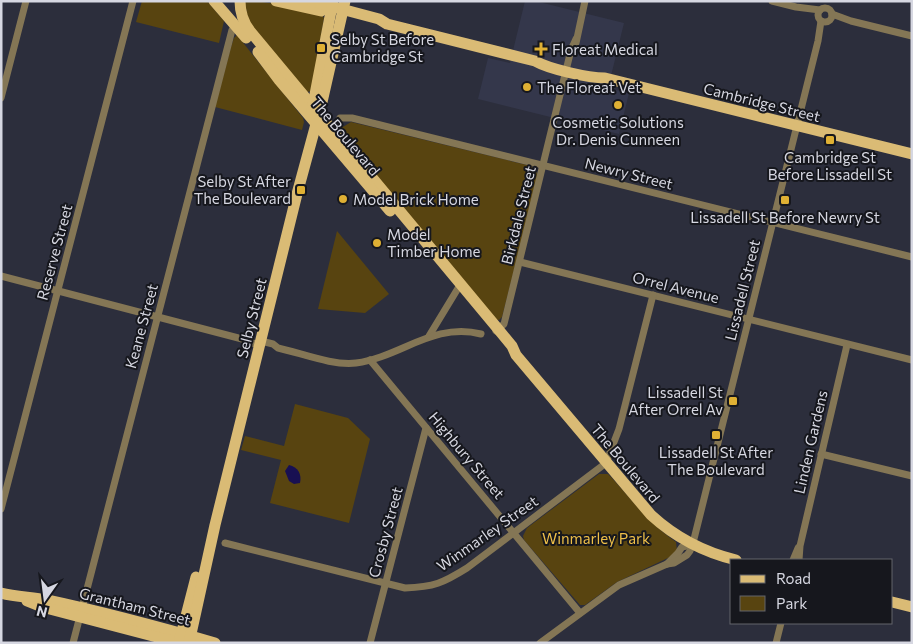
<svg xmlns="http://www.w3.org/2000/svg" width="913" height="644" viewBox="0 0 913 644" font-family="Commissioner,sans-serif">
  <rect width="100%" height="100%" fill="#2c2e3c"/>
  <!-- built -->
  <polygon fill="#34374b" points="525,1 535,1 624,23 608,88 629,93 619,134 478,99 488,58 510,63"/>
  <!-- green -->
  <g fill="#584410">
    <polygon points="142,1 207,1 224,21 219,43 136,22"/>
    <path d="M247 1C273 1 298 9 322 15L324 18 312 91 307 92 249 25 245 3Z"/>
    <polygon points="237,35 303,118 304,122 302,130 215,107 231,47 234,38"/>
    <polygon points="351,122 531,166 536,171 538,177 502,317 499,320 493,319 338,130"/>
    <polygon points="337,231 389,294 365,313 318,309"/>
    <polygon points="295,404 348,418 370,439 349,523 270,503 281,460 241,450 245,436 284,446"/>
    <path d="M599 474H608L611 477C632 500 650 524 676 542L677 551 670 557 617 582 585 605H580L524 540 523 536 527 528Z"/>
  </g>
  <!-- water -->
  <path fill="#181052" d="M289 465C298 467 302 474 300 483L294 484 289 481 285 471Z"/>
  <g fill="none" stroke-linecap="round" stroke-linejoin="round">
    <!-- street -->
    <g stroke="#847655" stroke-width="7">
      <polyline points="772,1 796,7 820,10"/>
      <circle cx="825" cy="15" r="7"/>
      <polyline points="832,14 851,21 912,36"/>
      <polyline points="576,43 585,1"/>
      <polyline points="1,98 26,1"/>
      <polyline points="340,118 352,118 912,257"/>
      <polyline points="520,262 912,360"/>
      <polyline points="1,276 246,340 255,344"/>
      <polyline points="496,331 504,324 571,50 576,39"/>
      <polyline points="429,336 460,285"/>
      <path d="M261 341 273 344 278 348C301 353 333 366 356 363 401 357 433 322 481 334"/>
      <polyline points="370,360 580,613"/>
      <polyline points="821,454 912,476"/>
      <polyline points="1,509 133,1"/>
      <path d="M225 543 405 588C434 587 443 583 467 568L606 463 619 429 653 295"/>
      <polyline points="793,560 798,548"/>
      <polyline points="799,560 800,546 847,345"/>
      <polyline points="667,564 678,553 682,547 691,545"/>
      <polyline points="73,643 232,30 240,26"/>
      <polyline points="370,643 426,428"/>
      <polyline points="540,643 619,585 667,564 674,563 687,555 690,551 694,539 818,41 821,21"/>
      <polyline points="776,643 781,623"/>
    </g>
    <!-- primary -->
    <g stroke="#dabb75" stroke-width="11">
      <polyline points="214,1 246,38"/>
      <path d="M240 1C240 13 243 22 250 31L498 329 512 346 516 355 651 515C676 538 703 552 736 560"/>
      <polyline points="276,1 321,11"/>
      <path d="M311 1 379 19 387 24 535 61C549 69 588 78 605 78L912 154"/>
      <polyline points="258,52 279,80 390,211"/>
      <polyline points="312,110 333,1"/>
      <path d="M1 593C16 597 32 597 47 600 103 612 159 627 215 643"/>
      <polyline points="27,601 42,607 180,643"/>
      <polyline points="892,602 912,607"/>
      <polyline points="179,643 196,577"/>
      <polyline points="189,643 215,525 297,194 322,102 345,1"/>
    </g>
  </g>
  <!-- markers -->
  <g fill="#dfb034" stroke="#16171d" stroke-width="2">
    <rect x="316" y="43" width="10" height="10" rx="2.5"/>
    <path d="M538.5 41.5h5v5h5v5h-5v5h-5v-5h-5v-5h5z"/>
    <circle cx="527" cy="87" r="5"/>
    <circle cx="618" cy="105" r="5"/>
    <rect x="825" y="135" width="10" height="10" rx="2.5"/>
    <rect x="296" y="185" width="10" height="10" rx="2.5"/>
    <circle cx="343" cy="199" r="5"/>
    <rect x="780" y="195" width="10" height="10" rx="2.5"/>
    <circle cx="377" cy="243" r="5"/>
    <rect x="728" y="396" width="10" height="10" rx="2.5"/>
    <rect x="711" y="430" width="10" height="10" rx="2.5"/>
  </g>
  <g text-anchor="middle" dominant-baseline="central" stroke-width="4" stroke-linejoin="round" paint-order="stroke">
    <!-- poi labels -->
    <g font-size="15" fill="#d6d7e1" stroke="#16171d" text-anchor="start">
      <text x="331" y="39">Selby St Before<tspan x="331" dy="17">Cambridge St</tspan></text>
      <text x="552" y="49">Floreat Medical</text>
      <text x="537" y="87">The Floreat Vet</text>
      <text x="618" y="122" text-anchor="middle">Cosmetic Solutions<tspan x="618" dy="17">Dr. Denis Cunneen</tspan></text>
      <text x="830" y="157" text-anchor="middle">Cambridge St<tspan x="830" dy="17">Before Lissadell St</tspan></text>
      <text x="291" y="181" text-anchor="end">Selby St After<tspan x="291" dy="17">The Boulevard</tspan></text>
      <text x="353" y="199">Model Brick Home</text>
      <text x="785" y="217" text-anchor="middle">Lissadell St Before Newry St</text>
      <text x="387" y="234">Model<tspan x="387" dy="17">Timber Home</tspan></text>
      <text x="723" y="392" text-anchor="end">Lissadell St<tspan x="723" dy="17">After Orrel Av</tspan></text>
      <text x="716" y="452" text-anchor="middle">Lissadell St After<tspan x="716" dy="17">The Boulevard</tspan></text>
    </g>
    <!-- street labels -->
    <g font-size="15" fill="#d6d7e1" stroke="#16171d">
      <text transform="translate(762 102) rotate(14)">Cambridge Street</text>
      <text transform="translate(346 136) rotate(50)">The Boulevard</text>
      <text transform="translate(629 173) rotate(14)">Newry Street</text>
      <text transform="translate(518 215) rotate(-76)">Birkdale Street</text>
      <text transform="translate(54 252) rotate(-75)">Reserve Street</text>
      <text transform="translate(676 287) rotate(14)">Orrel Avenue</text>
      <text transform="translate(742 290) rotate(-76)">Lissadell Street</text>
      <text transform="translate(251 318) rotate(-76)">Selby Street</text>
      <text transform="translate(141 326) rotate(-75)">Keane Street</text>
      <text transform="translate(810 442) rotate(-77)">Linden Gardens</text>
      <text transform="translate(467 455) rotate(50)">Highbury Street</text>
      <text transform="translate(626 463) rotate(50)">The Boulevard</text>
      <text transform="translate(385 532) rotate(-75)">Crosby Street</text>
      <text transform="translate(487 533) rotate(-35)">Winmarley Street</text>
      <text transform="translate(135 606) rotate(14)">Grantham Street</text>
    </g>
    <!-- park labels -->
    <g font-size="15" fill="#eebf49" stroke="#16171d">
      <text x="596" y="538">Winmarley Park</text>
    </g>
  </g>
  <!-- border -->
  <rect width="913" height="644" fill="none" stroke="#d6d7e1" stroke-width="5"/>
  <!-- legend -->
  <rect x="730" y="559" width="162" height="65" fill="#16171d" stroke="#63646b"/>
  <rect x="740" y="575" width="25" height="8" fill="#dabb75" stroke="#63646b"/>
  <text x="776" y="584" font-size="15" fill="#d6d7e1">Road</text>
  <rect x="740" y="596" width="25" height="15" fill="#584410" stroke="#63646b"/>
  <text x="776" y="609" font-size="15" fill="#d6d7e1">Park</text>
  <!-- north arrow -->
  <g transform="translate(45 599) rotate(194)" stroke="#16171d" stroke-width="4" paint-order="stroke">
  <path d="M0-4L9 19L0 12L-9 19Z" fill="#d6d7e1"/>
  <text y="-8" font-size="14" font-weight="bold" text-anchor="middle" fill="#d6d7e1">N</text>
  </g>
</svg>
